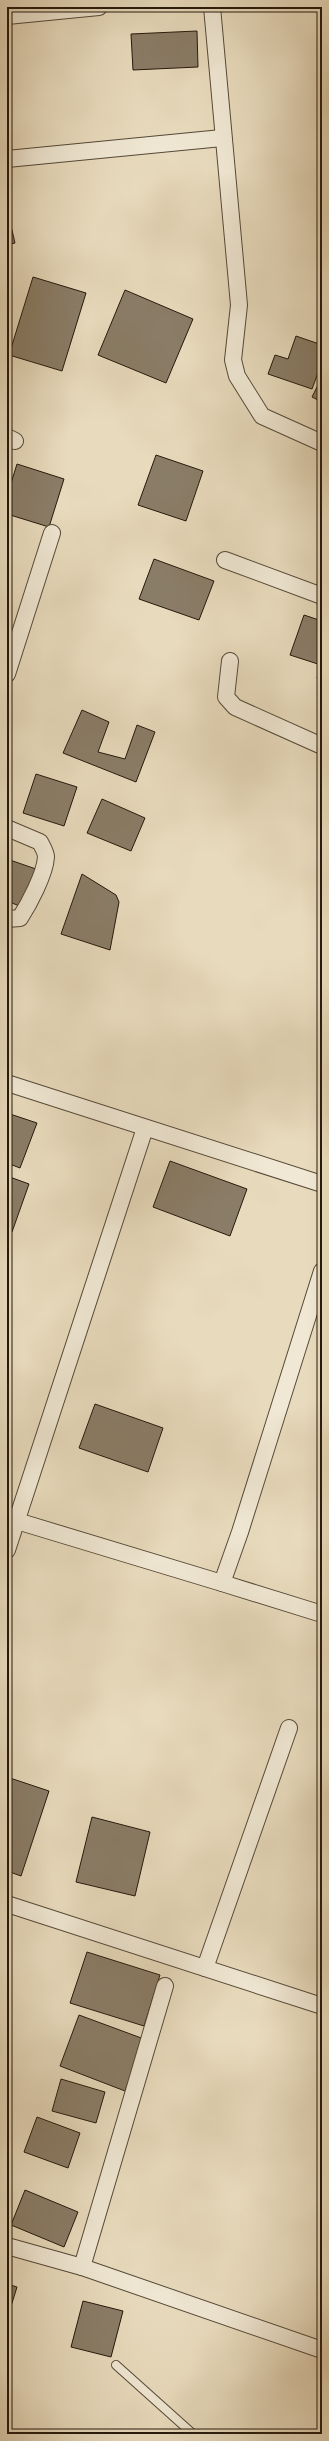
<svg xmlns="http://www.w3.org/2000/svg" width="329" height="2441" viewBox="0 0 329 2441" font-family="'Libre Caslon Text',serif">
  <rect width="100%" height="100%" fill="#e8dbbd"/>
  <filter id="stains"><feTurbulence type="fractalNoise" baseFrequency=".005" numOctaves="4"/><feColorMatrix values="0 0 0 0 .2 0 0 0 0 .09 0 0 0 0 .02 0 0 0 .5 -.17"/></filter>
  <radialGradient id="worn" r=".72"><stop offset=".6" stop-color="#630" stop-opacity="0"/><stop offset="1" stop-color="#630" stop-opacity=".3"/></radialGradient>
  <!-- building -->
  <g fill="#8a7d68" stroke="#24180c">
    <polygon points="318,7 322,7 322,22 319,22"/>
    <polygon points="197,31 198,67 133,70 131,34"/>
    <polygon points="7,209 15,243 7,245"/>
    <polygon points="33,277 86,293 62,371 9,355"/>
    <polygon points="125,290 193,319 166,383 98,355"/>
    <polygon points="296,336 322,345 322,362 312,389 268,374 275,355 288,359"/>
    <polygon points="322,377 322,402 312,397"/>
    <polygon points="156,455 203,471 186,521 138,505"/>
    <polygon points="17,464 64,479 49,527 7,514 7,496"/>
    <polygon points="154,559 214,581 199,620 139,599"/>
    <polygon points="304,615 322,621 322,680 317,678 321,665 290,655"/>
    <polygon points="82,710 109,722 98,752 125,759 137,725 155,732 136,782 63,753"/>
    <polygon points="36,774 77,787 64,826 23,813"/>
    <polygon points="102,799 145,818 131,851 87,833"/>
    <polygon points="7,859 36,869 22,907 7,901"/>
    <polygon points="82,874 116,895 119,902 110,950 61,934"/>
    <polygon points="7,1113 37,1123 20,1168 7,1163"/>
    <polygon points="170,1161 247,1189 230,1236 153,1207"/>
    <polygon points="7,1176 29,1184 12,1232 7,1230"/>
    <polygon points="95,1404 163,1428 148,1472 79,1448"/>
    <polygon points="7,1777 49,1791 21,1876 7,1871"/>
    <polygon points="92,1817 150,1832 135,1896 76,1882"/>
    <polygon points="87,1952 160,1975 144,2026 70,2003"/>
    <polygon points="79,2015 144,2039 125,2091 60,2066"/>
    <polygon points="61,2079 105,2092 96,2123 52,2111"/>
    <polygon points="37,2117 80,2133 68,2168 24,2152"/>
    <polygon points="25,2190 78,2212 64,2247 11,2225"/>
    <polygon points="7,2284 17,2287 7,2319"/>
    <polygon points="83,2301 123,2311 111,2357 71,2347"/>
  </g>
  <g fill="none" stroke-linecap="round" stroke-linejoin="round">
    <defs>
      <polyline id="service" points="116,2365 193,2434"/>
      <g id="minor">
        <polyline points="212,7 239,305 233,360 237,376 262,416 322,443"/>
        <polyline points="7,16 99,7"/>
        <polyline points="7,159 222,138"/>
        <polyline points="7,437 15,441"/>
        <polyline points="225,560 322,596"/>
        <polyline points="230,661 226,697 235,707 322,746"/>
        <polyline points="7,674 52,533"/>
        <path d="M7 828 40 842C42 846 46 852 46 857 45 874 29 904 20 918L7 919"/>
        <polyline points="7,1083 322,1184"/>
        <polyline points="7,1518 222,1583 240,1532 322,1271"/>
        <polyline points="7,1550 145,1128"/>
        <polyline points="222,1583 322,1614"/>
        <polyline points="7,1904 322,2006"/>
        <polyline points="205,1968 289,1728"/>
        <polyline points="7,2246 82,2267 322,2350"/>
        <polyline points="82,2267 165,1986"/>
      </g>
    </defs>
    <!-- service casing -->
    <use href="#service" stroke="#554938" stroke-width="10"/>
    <!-- minor casing -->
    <use href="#minor" stroke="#554938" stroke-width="18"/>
    <!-- service -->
    <use href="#service" stroke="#f0e8d4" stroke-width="8"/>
    <!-- minor -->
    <use href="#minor" stroke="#f0e8d4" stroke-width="16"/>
  </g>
  <!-- margin -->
  <rect width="329" height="2441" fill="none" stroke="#e8dbbd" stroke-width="24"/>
  <rect x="8" y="8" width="313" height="2425" fill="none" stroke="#24180c" stroke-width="2"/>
  <rect x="12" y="12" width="305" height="2417" fill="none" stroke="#24180c"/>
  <rect width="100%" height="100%" filter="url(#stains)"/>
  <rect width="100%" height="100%" fill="url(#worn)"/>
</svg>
